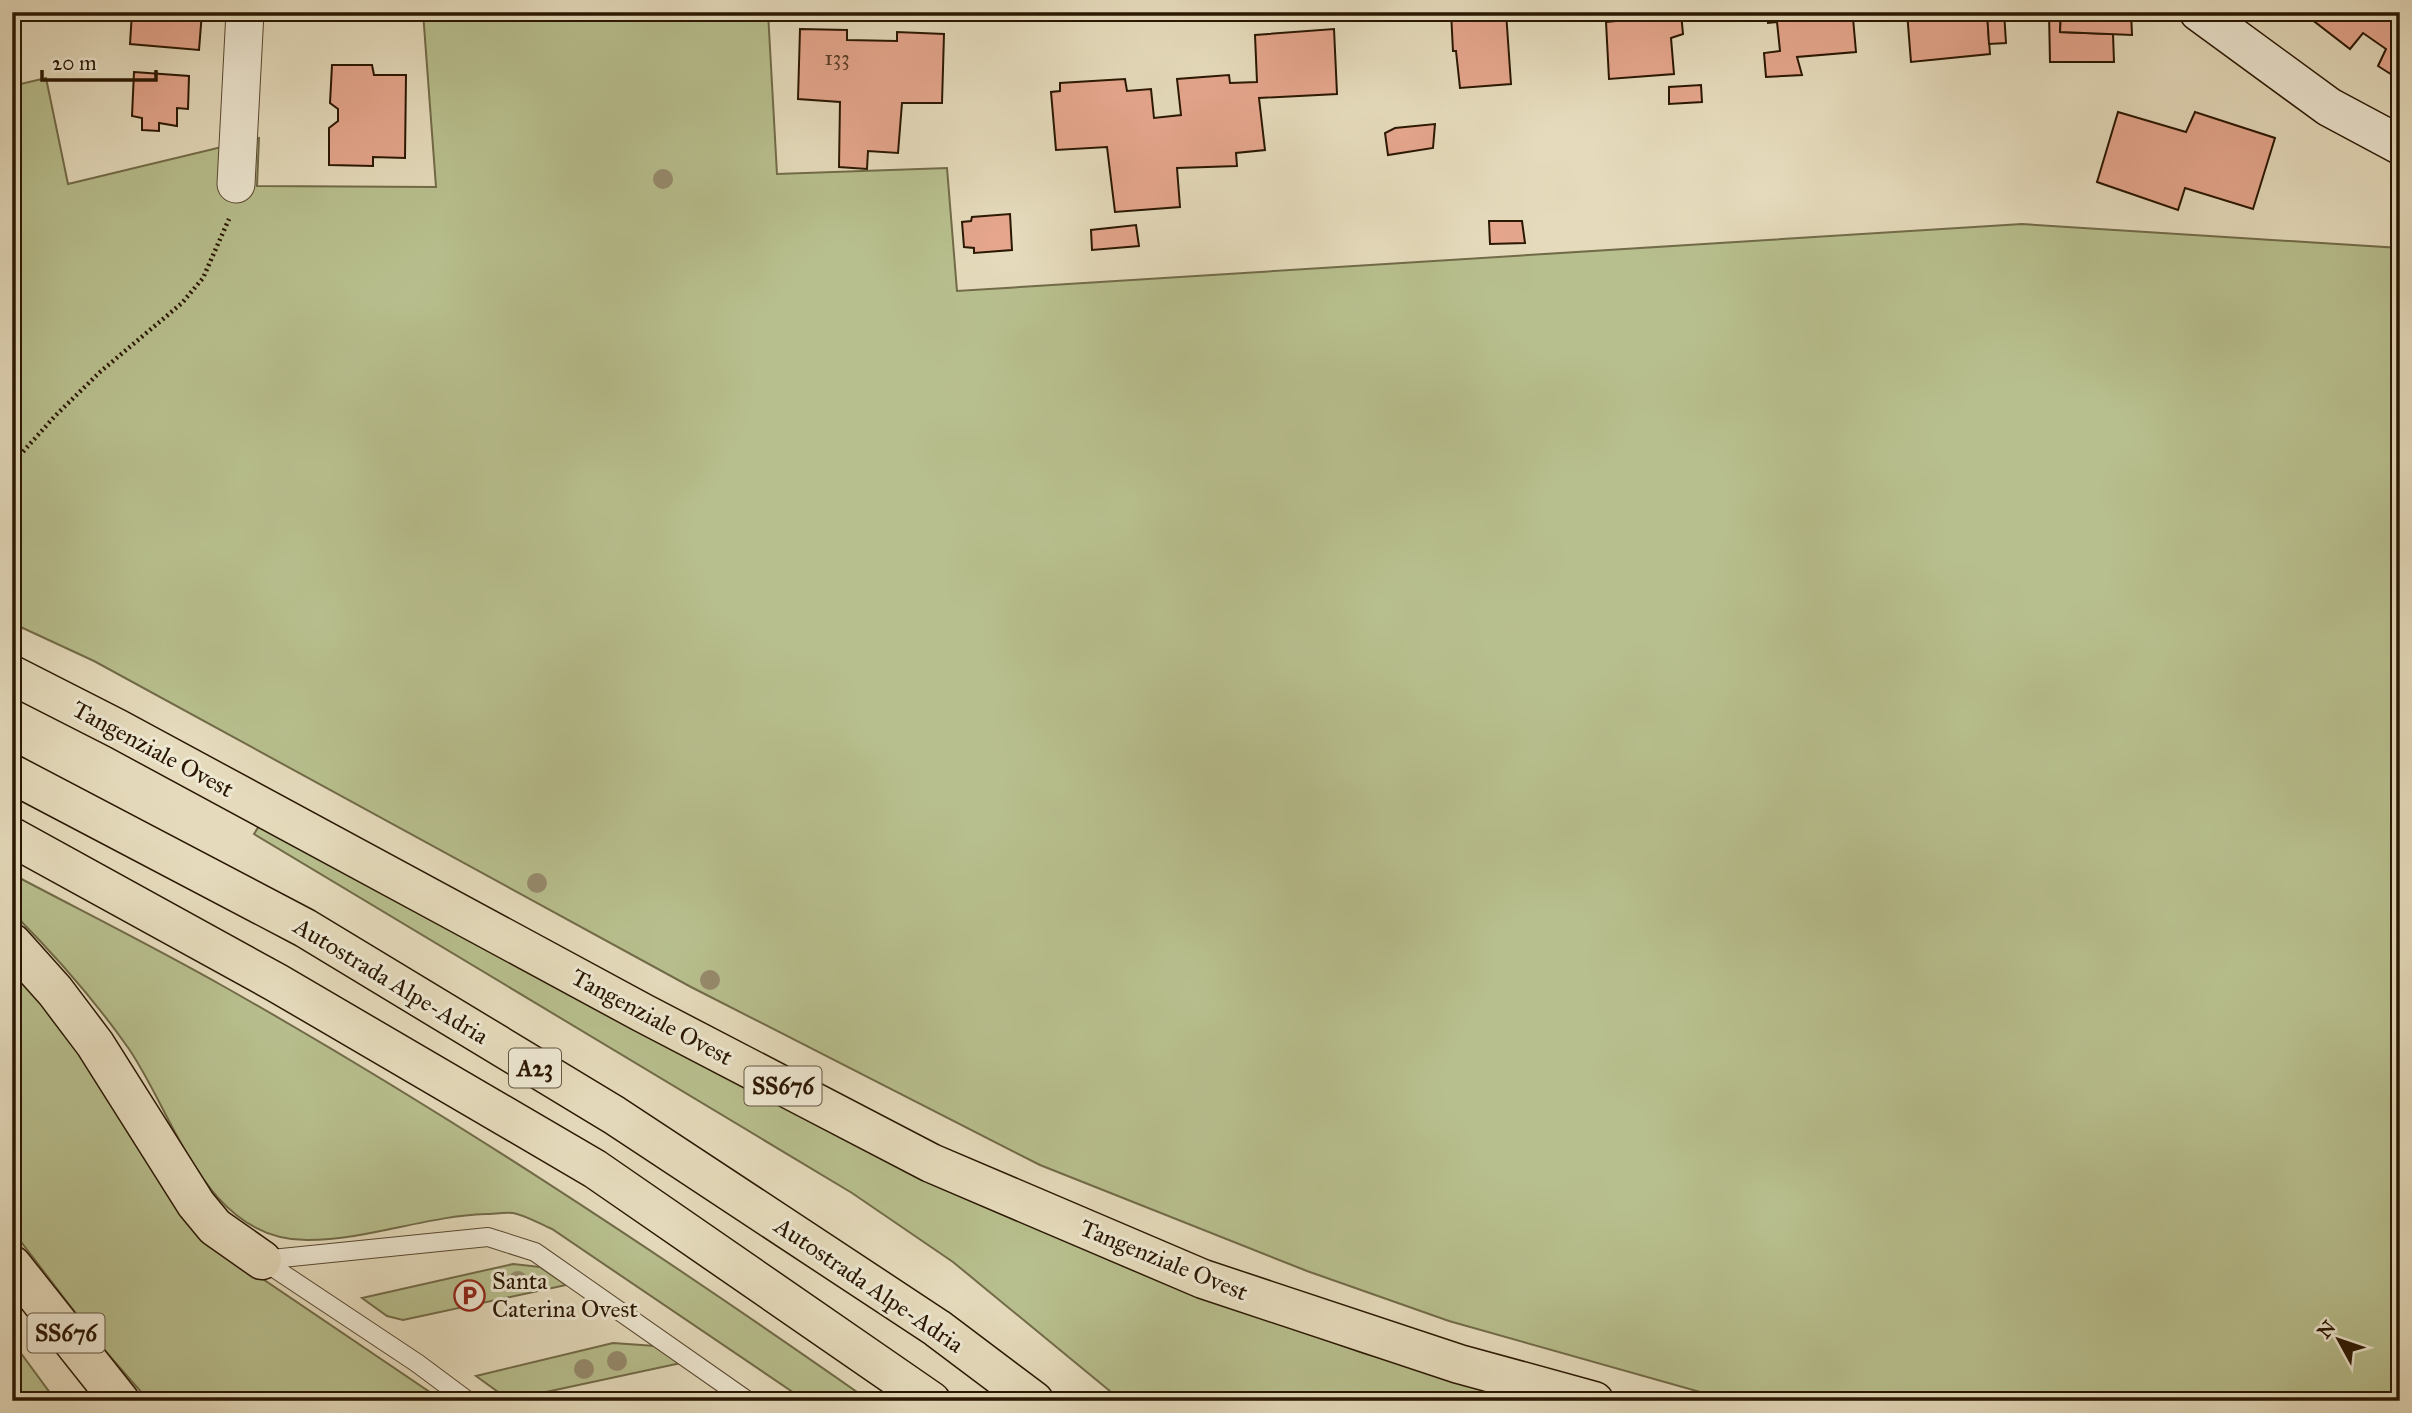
<svg xmlns="http://www.w3.org/2000/svg" width="2412" height="1413" viewBox="0 0 2412 1413" font-family="'IM FELL Great Primer',serif">
  <rect width="100%" height="100%" fill="#e5dbbc"/>
  <filter id="stains"><feTurbulence type="fractalNoise" baseFrequency=".00286" numOctaves="4"/><feColorMatrix values="0 0 0 0 .2 0 0 0 0 .09 0 0 0 0 .02 0 0 0 .5 -.17"/></filter>
  <radialGradient id="worn" r=".72"><stop offset=".6" stop-color="#630" stop-opacity="0"/><stop offset="1" stop-color="#630" stop-opacity=".3"/></radialGradient>
  <!-- green -->
  <g fill="#b8bf8e" stroke="#716b48" stroke-width="2">
    <polygon points="423,12 768,12 777,174 947,168 957,291 2022,224 2400,248 2400,1401 1732,1401 1449,1321 1307,1271 1040,1165 691,987 94,661 12,623 12,86 46,78 68,184 259,138 257,186 436,187"/>
    <polygon points="259,826 1177,1287 1363,1353 1527,1401 1122,1401 953,1262 852,1193 254,834"/>
    <path d="M12 874C82 911 154 947 223 986 446 1112 660 1254 870 1401H806L552 1229C540 1224 525 1215 513 1213 504 1212 494 1214 486 1214 426 1216 367 1240 308 1240 205 1241 176 1118 129 1049 94 999 55 955 12 912Z"/>
    <polygon points="12,961 254,1273 443,1401 149,1401 100,1345 12,1230"/>
    <polygon points="513,1264 540,1267 566,1285 403,1320 387,1316 362,1298"/>
    <polygon points="12,1341 56,1401 12,1401"/>
    <polygon points="613,1343 655,1346 681,1363 518,1398 501,1394 476,1376"/>
  </g>
  <!-- building -->
  <g fill="#e5a68d" stroke="#2a1702" stroke-width="2">
    <polygon points="132,12 202,12 199,50 130,44"/>
    <polygon points="1451,12 1506,12 1511,84 1460,88 1456,51 1453,51"/>
    <polygon points="1614,12 1681,13 1683,34 1671,38 1674,74 1609,79 1606,22 1615,21"/>
    <polygon points="1767,12 1848,12 1849,18 1853,18 1856,52 1797,57 1802,75 1766,77 1764,53 1780,51 1777,22 1768,23"/>
    <polygon points="1907,12 1987,12 1990,54 1911,62"/>
    <polygon points="1987,12 2004,12 2006,43 1989,44"/>
    <polygon points="2049,12 2061,12 2060,32 2113,34 2114,62 2050,62"/>
    <polygon points="2061,12 2131,12 2132,35 2060,32"/>
    <polygon points="2302,12 2400,12 2400,80 2378,66 2386,49 2363,33 2350,49"/>
    <polygon points="800,29 847,30 847,40 897,41 897,32 944,34 942,103 902,103 898,153 868,151 867,169 839,167 840,102 798,99"/>
    <polygon points="1334,29 1337,94 1259,98 1265,150 1236,153 1237,166 1177,168 1180,207 1115,212 1107,147 1056,150 1051,92 1060,91 1060,83 1125,79 1127,91 1151,89 1154,118 1181,115 1177,79 1229,75 1230,83 1257,82 1255,35"/>
    <polygon points="332,65 372,65 374,75 406,75 405,158 373,157 373,166 329,165 329,128 338,121 338,109 330,103"/>
    <polygon points="134,72 189,76 188,109 177,108 177,126 159,123 159,131 142,130 142,118 132,116"/>
    <polygon points="1701,85 1702,102 1669,104 1669,87"/>
    <polygon points="2118,112 2186,132 2195,112 2275,138 2253,209 2185,188 2178,210 2097,182"/>
    <polygon points="1435,124 1433,148 1388,155 1385,133 1395,128"/>
    <polygon points="1010,214 1012,250 974,253 974,248 964,247 962,222 971,221 972,217"/>
    <polygon points="1489,221 1522,221 1525,243 1490,244"/>
    <polygon points="1136,225 1139,246 1092,250 1091,230"/>
  </g>
  <g fill="none" stroke-linecap="round" stroke-linejoin="round">
    <defs>
      <g id="lane">
        <polyline points="262,1260 488,1237 535,1252 748,1401"/>
        <polyline points="262,1260 417,1363 468,1401"/>
      </g>
      <polyline id="street" points="236,184 245,12"/>
      <polyline id="secondary" points="2199,12 2329,107 2400,145"/>
      <g id="highway">
        <polyline points="12,675 118,729 643,1013 931,1163 1203,1279 1459,1364 1594,1401"/>
        <polyline points="12,774 305,928 614,1115 937,1328 1034,1401"/>
        <polyline points="12,837 277,983 595,1169 931,1401"/>
        <polyline points="12,943 55,991 95,1044 196,1204 215,1227 262,1260"/>
        <polyline points="12,1265 120,1401"/>
      </g>
    </defs>
    <!-- lane casing -->
    <use href="#lane" stroke="#594830" stroke-width="20"/>
    <!-- street casing -->
    <use href="#street" stroke="#594830" stroke-width="39"/>
    <!-- secondary casing -->
    <use href="#secondary" stroke="#2a1702" stroke-width="41"/>
    <!-- highway casing -->
    <use href="#highway" stroke="#2a1702" stroke-width="41"/>
    <!-- path -->
    <polyline stroke="#2a1702" stroke-width="4.5" stroke-dasharray="2 3.5" stroke-linecap="butt" points="12,464 55,416 100,372 182,303 203,278 229,219"/>
    <!-- lane -->
    <use href="#lane" stroke="#eee8d3" stroke-width="18"/>
    <!-- street -->
    <use href="#street" stroke="#eee8d3" stroke-width="37"/>
    <!-- secondary -->
    <use href="#secondary" stroke="#eee8d3" stroke-width="38"/>
    <!-- highway -->
    <use href="#highway" stroke="#e5dbbc" stroke-width="38"/>
  </g>
  <!-- trees -->
  <g fill="#968b6d">
    <circle cx="663" cy="179" r="10"/>
    <circle cx="537" cy="883" r="10"/>
    <circle cx="710" cy="980" r="10"/>
    <circle cx="518" cy="1281" r="10"/>
    <circle cx="617" cy="1361" r="10"/>
    <circle cx="584" cy="1369" r="10"/>
  </g>
  <!-- icons -->
  <defs>
    <symbol id="parking-ring" viewBox="-11 -11 22 22"><circle r="9.5" fill="#eee8d3" stroke="#8f2418" stroke-width="1.5"/><path d="M-3.5-5.5H1a3.5 3.5 0 0 1 0 7H-1V5.5H-3.5ZM-1-3.4V-.6H.8a1.4 1.4 0 0 0 0-2.8Z" fill="#8f2418"/></symbol>
  </defs>
  <g fill-rule="evenodd">
    <use href="#parking-ring" x="452" y="1278" width="35" height="35"/>
  </g>
  <g text-anchor="middle" dominant-baseline="central" stroke-width="6" stroke-linejoin="round" paint-order="stroke">
    <!-- number labels -->
    <g font-size="21" fill="#593b25">
      <text x="837" y="58">133</text>
    </g>
    <!-- shield labels -->
    <g fill="#eee8d3" stroke="#655641" stroke-width="2">
      <rect x="509" y="1048.5" width="52" height="39" rx="5"/>
      <rect x="744.5" y="1066.5" width="77" height="39" rx="5"/>
      <rect x="27.5" y="1313.5" width="77" height="39" rx="5"/>
    </g>
    <g font-size="23" font-weight="bold" fill="#2a1702">
      <text x="535" y="1068">A23</text>
      <text x="783" y="1086">SS676</text>
      <text x="66" y="1333">SS676</text>
    </g>
    <!-- street labels -->
    <g font-size="24" fill="#2a1702" stroke="#eee8d3">
      <text transform="translate(153 749) rotate(28)">Tangenziale Ovest</text>
      <text transform="translate(391 981) rotate(31)">Autostrada Alpe-Adria</text>
      <text transform="translate(652 1017) rotate(28)">Tangenziale Ovest</text>
      <text transform="translate(1164 1260) rotate(22)">Tangenziale Ovest</text>
      <text transform="translate(869 1285) rotate(34)">Autostrada Alpe-Adria</text>
    </g>
    <!-- poi labels -->
    <g font-size="24" fill="#2a1702" stroke="#eee8d3" text-anchor="start">
      <text x="492" y="1281">Santa<tspan x="492" dy="28">Caterina Ovest</tspan></text>
    </g>
  </g>
  <!-- margin -->
  <rect width="2412" height="1413" fill="none" stroke="#e5dbbc" stroke-width="42"/>
  <rect x="14" y="14" width="2384" height="1385" fill="none" stroke="#2a1702" stroke-width="3.5"/>
  <rect x="21" y="21" width="2370" height="1371" fill="none" stroke="#2a1702" stroke-width="2"/>
  <!-- north arrow -->
  <g transform="translate(2339 1340) rotate(310)" stroke="#eee8d3" stroke-width="5" paint-order="stroke">
  <path d="M0-5L12 26L0 18L-12 26Z" fill="#2a1702"/>
  <text y="-10" font-size="19" font-weight="bold" text-anchor="middle" fill="#2a1702">N</text>
  </g>
  <!-- scale -->
  <path d="M42 70v10h114v-10" fill="none" stroke="#2a1702" stroke-width="3.5"/>
  <text x="52" y="70" font-size="21" fill="#2a1702" stroke="#eee8d3" stroke-width="5" paint-order="stroke">20 m</text>
  <rect width="100%" height="100%" filter="url(#stains)"/>
  <rect width="100%" height="100%" fill="url(#worn)"/>
</svg>
